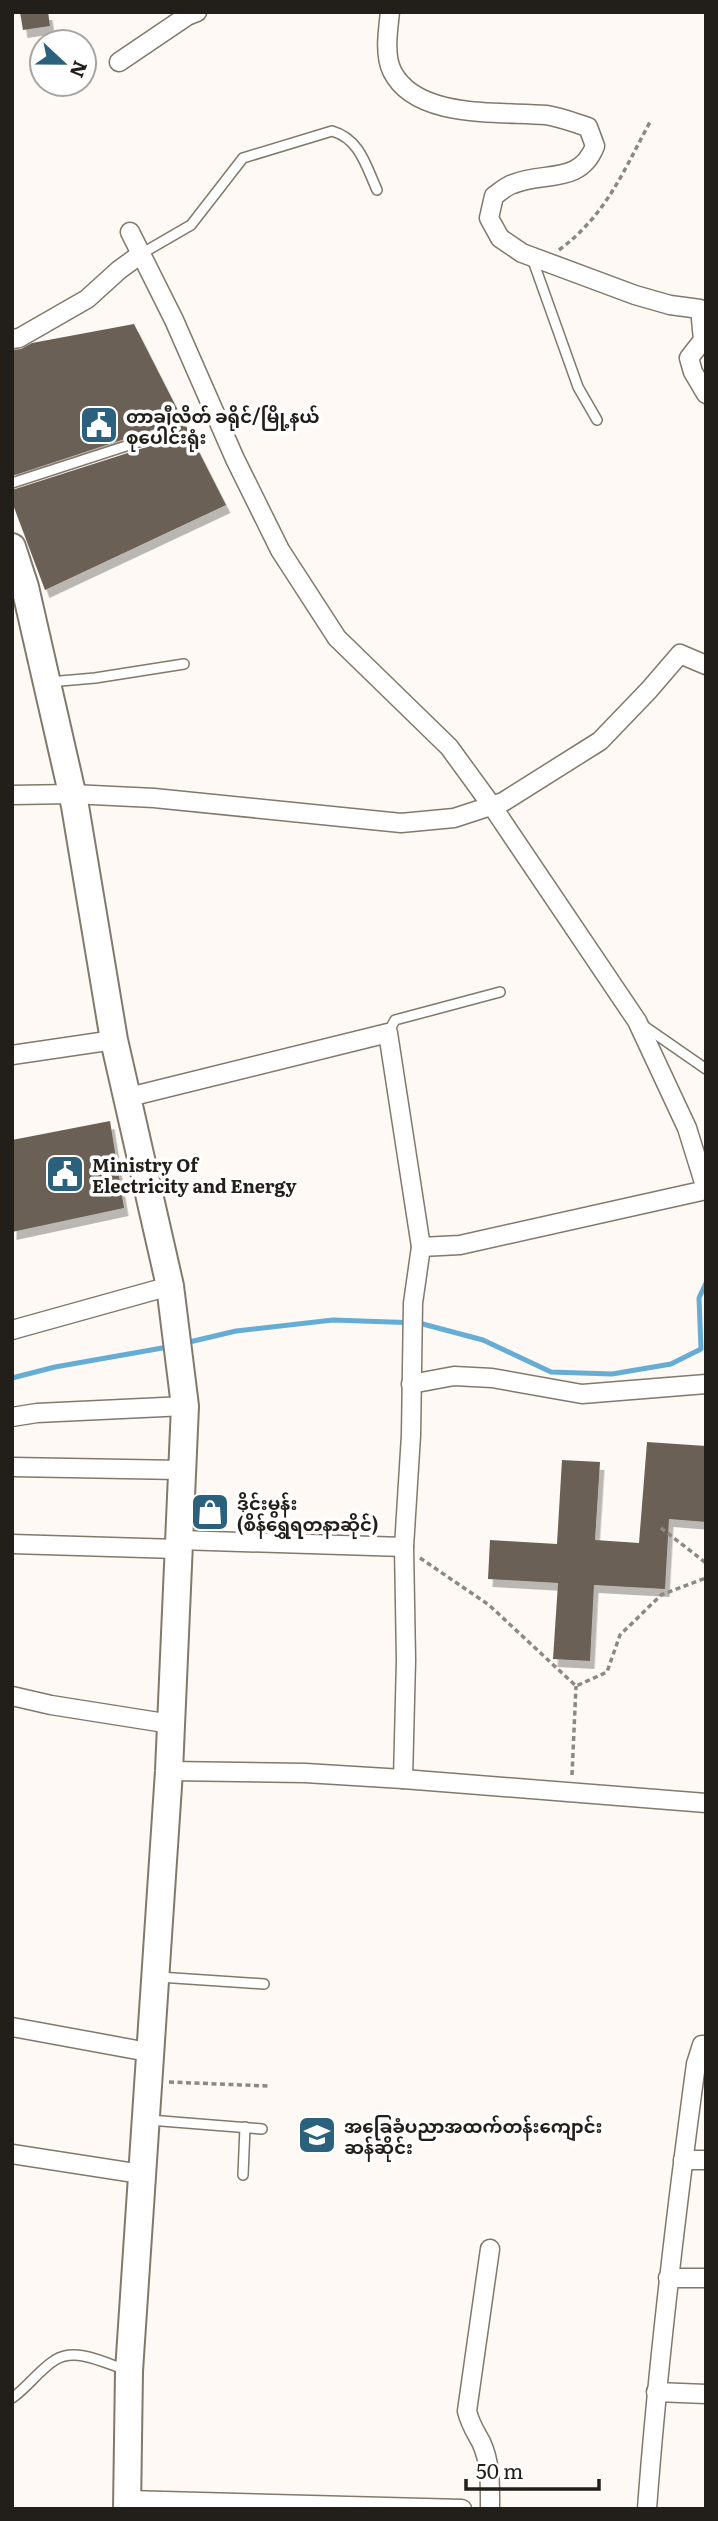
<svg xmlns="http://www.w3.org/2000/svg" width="718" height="2521" viewBox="0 0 718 2521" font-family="Literata,'Noto Sans Myanmar',serif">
  <defs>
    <filter id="shadow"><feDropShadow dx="4.5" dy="8" stdDeviation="0" flood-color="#0004"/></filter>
  </defs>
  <rect width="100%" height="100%" fill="#fef9f4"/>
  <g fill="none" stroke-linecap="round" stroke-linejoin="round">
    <!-- stream -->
    <g stroke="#65add5" stroke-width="5">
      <polyline points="185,1343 236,1331 333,1320 419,1323 483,1340 551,1372 612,1374 671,1364 701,1349 699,1298 706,1283"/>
      <polyline points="12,1378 55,1367 168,1347"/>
    </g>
  </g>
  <!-- building -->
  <g fill="#6a6055" filter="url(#shadow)">
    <polygon points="20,12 48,12 50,26 23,30"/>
    <polygon points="134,324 226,505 45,590 12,502 12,490 159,443 164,435 161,430 155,429 12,476 12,350 21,349 32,343"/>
    <polygon points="110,1121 124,1208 12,1232 12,1140"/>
    <polygon points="647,1442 706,1446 706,1522 669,1519 665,1589 594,1585 590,1661 553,1659 558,1583 488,1579 490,1540 557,1544 562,1460 600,1462 595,1540 639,1543"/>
  </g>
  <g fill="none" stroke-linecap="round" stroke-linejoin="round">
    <defs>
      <g id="lane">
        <path d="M141 254 191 225 243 158 332 131C360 139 366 166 377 190"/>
        <polyline points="532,258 578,387 597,420"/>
        <polyline points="12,483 157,436"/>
        <polyline points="49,682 95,678 184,664"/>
        <polyline points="644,1026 706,1069"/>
        <polyline points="388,1033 395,1020 500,992"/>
        <polyline points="159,1977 264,1984"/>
        <polyline points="149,2120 262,2129"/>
        <polyline points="243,2175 245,2127"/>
        <path d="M12 2398C27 2388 39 2370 55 2360 76 2347 105 2363 126 2370"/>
      </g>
      <g id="street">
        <path d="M390 12C388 30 384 55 392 71 416 120 501 111 546 115 560 117 575 123 588 127L595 146C580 185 544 171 513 184 506 186 500 192 494 196L489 218 500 238 522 253 635 295 670 305 700 309 703 340 689 358 693 372 706 394"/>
        <polyline points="119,62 187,16 197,12"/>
        <polyline points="130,232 174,320 235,459 280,550 337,638 449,747 492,806 637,1021 687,1128 706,1189"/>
        <polyline points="12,339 19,338 87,299 119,270 141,254"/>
        <polyline points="12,795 72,794 154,798 401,823 454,818 503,802 600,741 649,690 680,654 706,665"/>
        <polyline points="12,1055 114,1040"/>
        <polyline points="125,1098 388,1033 421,1247 413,1303 411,1435 404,1547 406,1660 403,1779"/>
        <polyline points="421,1247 460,1245 706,1190"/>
        <polyline points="12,1330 170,1286"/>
        <polyline points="411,1384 454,1376 492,1378 582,1394 706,1384"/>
        <polyline points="12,1417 37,1413 185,1406"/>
        <polyline points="12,1467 181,1470"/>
        <polyline points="179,1540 404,1547"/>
        <polyline points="12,1544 177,1549"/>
        <polyline points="12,1696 51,1705 171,1724"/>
        <polyline points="169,1771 305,1773 403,1779 706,1803"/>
        <polyline points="12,2027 148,2052"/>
        <polyline points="12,2154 141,2174"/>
        <polyline points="683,2160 706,2160"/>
        <path d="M490 2249 467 2411C470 2424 475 2431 481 2442 491 2463 490 2486 490 2509"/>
        <polyline points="668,2278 706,2278"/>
        <polyline points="656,2392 706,2394"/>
        <polyline points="127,2500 462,2509"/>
        <path d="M647 2509C658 2360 676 2212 696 2064L702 2045H706"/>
      </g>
      <polyline id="primary" points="12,547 25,587 75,806 114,1040 170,1286 185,1406 169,1771 129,2371 127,2509"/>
    </defs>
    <!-- lane casing -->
    <use href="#lane" stroke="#82786c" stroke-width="12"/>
    <!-- street casing -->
    <use href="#street" stroke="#82786c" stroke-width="21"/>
    <!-- primary casing -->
    <use href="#primary" stroke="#82786c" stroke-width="30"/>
    <!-- path -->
    <g stroke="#8d8883" stroke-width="3.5" stroke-dasharray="5 3.5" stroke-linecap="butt">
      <path d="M559 250C606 215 623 172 650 122"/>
      <polyline points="661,1528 706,1563"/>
      <polyline points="420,1558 489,1605 576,1686 607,1672 620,1635 661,1595 706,1578"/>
      <polyline points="572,1775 576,1686"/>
      <polyline points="169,2082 268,2086"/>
    </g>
    <!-- lane -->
    <use href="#lane" stroke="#fff" stroke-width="9"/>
    <!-- street -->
    <use href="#street" stroke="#fff" stroke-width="18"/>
    <!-- primary -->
    <use href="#primary" stroke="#fff" stroke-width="26"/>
  </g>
  <!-- icons -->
  <defs>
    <symbol id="civic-square" viewBox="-11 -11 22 22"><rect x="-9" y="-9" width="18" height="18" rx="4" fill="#2c617d" stroke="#fff"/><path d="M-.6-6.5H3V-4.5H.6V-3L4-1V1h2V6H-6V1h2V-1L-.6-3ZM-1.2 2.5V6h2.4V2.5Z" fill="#fff"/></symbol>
    <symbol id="shop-square" viewBox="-11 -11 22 22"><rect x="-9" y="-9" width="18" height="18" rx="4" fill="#2c617d" stroke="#fff"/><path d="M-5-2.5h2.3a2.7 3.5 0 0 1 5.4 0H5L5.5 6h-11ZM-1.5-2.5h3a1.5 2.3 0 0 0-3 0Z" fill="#fff"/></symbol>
    <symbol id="school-square" viewBox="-11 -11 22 22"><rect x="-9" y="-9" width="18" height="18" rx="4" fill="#2c617d" stroke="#fff"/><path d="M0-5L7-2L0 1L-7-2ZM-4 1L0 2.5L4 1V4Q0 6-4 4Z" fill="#fff"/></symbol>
  </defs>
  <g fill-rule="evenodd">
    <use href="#civic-square" x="77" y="403" width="44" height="44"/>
    <use href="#civic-square" x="43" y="1152" width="44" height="44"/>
    <use href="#shop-square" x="188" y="1490" width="44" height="44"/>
    <use href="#school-square" x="295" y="2113" width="44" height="44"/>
  </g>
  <g text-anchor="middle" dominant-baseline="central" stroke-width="7" stroke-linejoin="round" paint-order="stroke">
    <!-- poi labels -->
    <g font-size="18" font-weight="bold" fill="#221e19" stroke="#fff" text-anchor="start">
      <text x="126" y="415">တာချီလိတ် ခရိုင်/မြို့နယ်<tspan x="126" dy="21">စုပေါင်းရုံး</tspan></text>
      <text x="92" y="1164">Ministry Of<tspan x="92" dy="21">Electricity and Energy</tspan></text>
      <text x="237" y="1502">ဒိုင်းမွန်း<tspan x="237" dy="21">(စိန်ရွှေရတနာဆိုင်)</tspan></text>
      <text x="344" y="2125">အခြေခံပညာအထက်တန်းကျောင်း<tspan x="344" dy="21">ဆန်ဆိုင်း</tspan></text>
    </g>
  </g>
  <!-- border -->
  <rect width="718" height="2521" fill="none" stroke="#221e19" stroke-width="28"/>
  <!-- north arrow -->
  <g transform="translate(63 63) rotate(112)"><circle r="33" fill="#ffffff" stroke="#a7a5a3" stroke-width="2"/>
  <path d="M0-5L12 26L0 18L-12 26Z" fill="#2c617d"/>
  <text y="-10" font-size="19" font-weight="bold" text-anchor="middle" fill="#221e19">N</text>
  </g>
  <!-- scale -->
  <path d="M466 2479v10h133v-10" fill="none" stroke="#221e19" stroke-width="3.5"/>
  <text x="476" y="2479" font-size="21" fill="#221e19" stroke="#ffffff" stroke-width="5" paint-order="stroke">50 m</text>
</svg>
